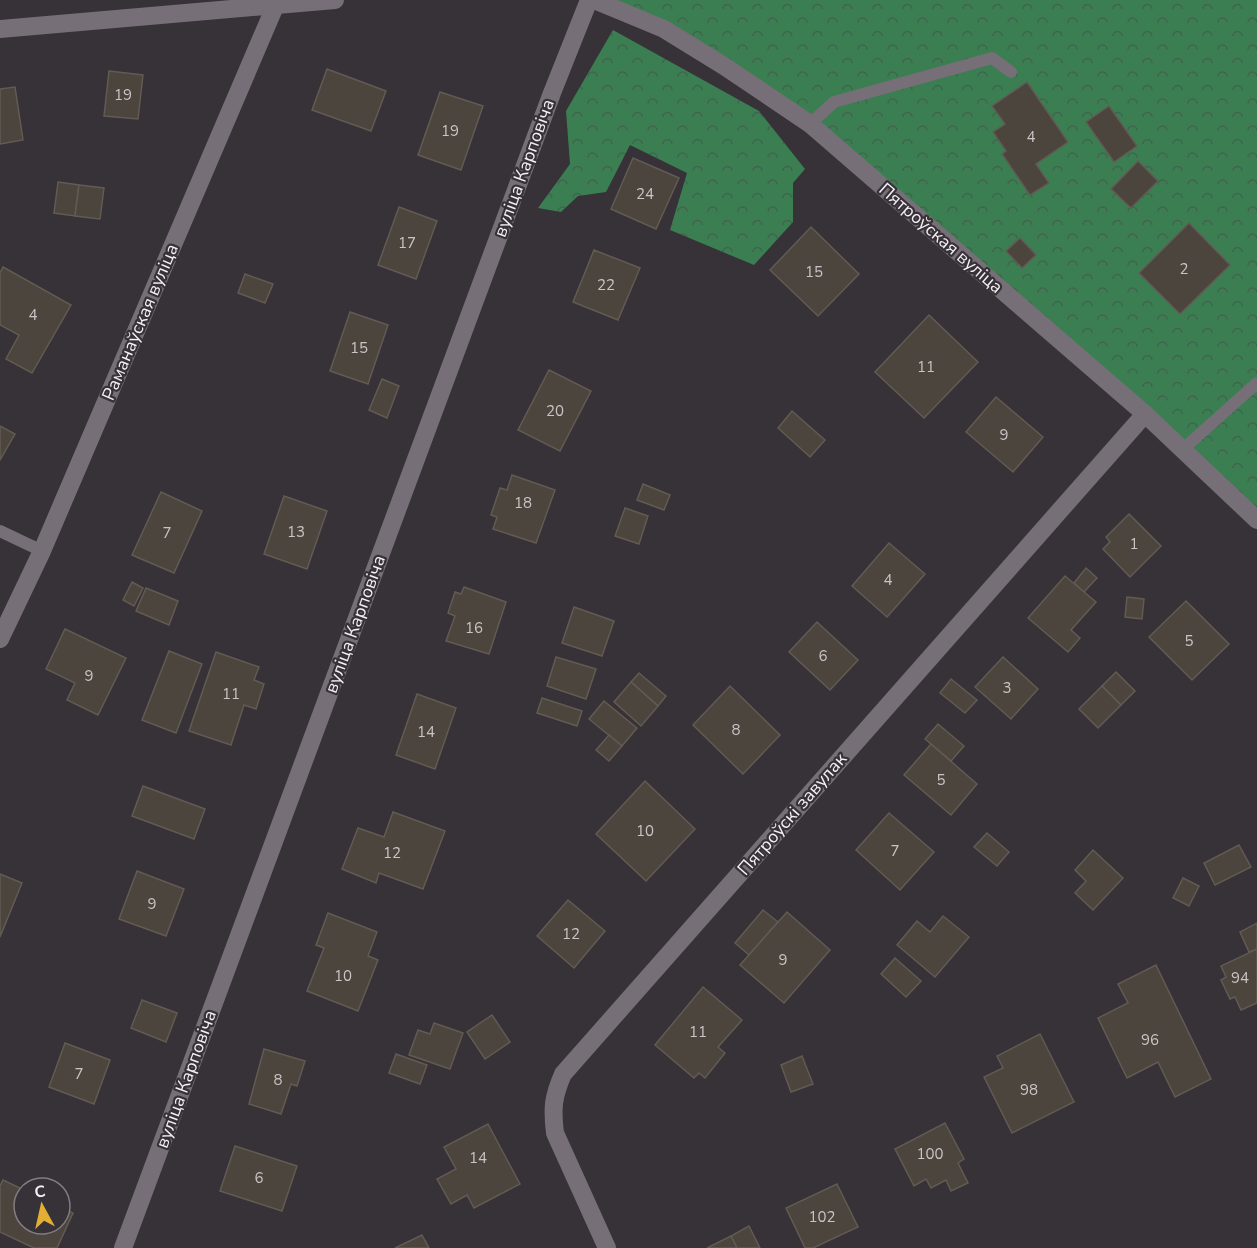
<svg xmlns="http://www.w3.org/2000/svg" width="1257" height="1248" viewBox="0 0 1257 1248" font-family="'Nunito Sans',sans-serif">
  <defs>
    <pattern id="forest-crowns" width="20" height="18" patternUnits="userSpaceOnUse" patternTransform="scale(1.5)"><rect width="20" height="18" fill="#3b7e52"/><path d="M2 6a3 3 0 1 1 6 0M12 15a3 3 0 1 1 6 0" fill="none" stroke="#42634e"/></pattern>
  </defs>
  <rect width="100%" height="100%" fill="#373138"/>
  <!-- forest -->
  <g fill="url(#forest-crowns)">
    <polygon points="594,0 1257,0 1257,520 810,124 724,66"/>
    <polygon points="613,30 759,111 805,169 793,183 793,222 754,265 670,230 687,173 630,145 606,192 578,196 561,212 538,208 570,164 566,111"/>
  </g>
  <!-- building -->
  <g fill="#4b453d" stroke="#625b53" stroke-width="1.5">
    <polygon points="327,69 386,91 371,131 312,110"/>
    <polygon points="109,71 143,75 138,119 104,116"/>
    <polygon points="1027,82 1068,142 1036,164 1049,183 1030,195 1002,154 1006,151 993,132 1005,124 992,106"/>
    <polygon points="15,87 23,140 0,144 0,89"/>
    <polygon points="440,92 483,106 461,170 418,155"/>
    <polygon points="1109,106 1137,146 1114,162 1086,122"/>
    <polygon points="633,158 679,178 656,229 611,209"/>
    <polygon points="1138,161 1158,181 1131,208 1111,189"/>
    <polygon points="58,182 79,185 75,216 54,213"/>
    <polygon points="79,185 104,188 100,219 75,216"/>
    <polygon points="399,207 437,221 416,279 378,265"/>
    <polygon points="1189,223 1230,265 1180,314 1139,273"/>
    <polygon points="811,227 859,274 818,316 770,270"/>
    <polygon points="1020,238 1036,255 1022,268 1006,251"/>
    <polygon points="594,250 640,268 618,320 573,302"/>
    <polygon points="3,267 71,305 32,373 6,359 19,335 0,325 0,273"/>
    <polygon points="245,274 273,284 265,303 238,293"/>
    <polygon points="350,312 388,325 368,384 330,371"/>
    <polygon points="929,315 978,362 924,418 875,372"/>
    <polygon points="549,370 591,391 560,451 518,430"/>
    <polygon points="382,379 399,386 387,418 369,410"/>
    <polygon points="996,397 1043,437 1013,472 966,432"/>
    <polygon points="792,411 825,440 810,457 778,428"/>
    <polygon points="0,426 15,434 0,460"/>
    <polygon points="512,475 555,490 536,543 493,529 497,517 491,515 500,488 507,490"/>
    <polygon points="643,484 670,495 664,510 637,500"/>
    <polygon points="161,492 202,511 174,573 132,555"/>
    <polygon points="284,496 327,511 307,569 264,554"/>
    <polygon points="625,508 648,516 639,544 615,536"/>
    <polygon points="1129,514 1161,546 1130,577 1103,549 1110,542 1106,537"/>
    <polygon points="889,543 925,574 887,617 852,586"/>
    <polygon points="1086,568 1097,578 1084,592 1074,583"/>
    <polygon points="1065,576 1096,602 1071,630 1080,638 1068,652 1028,618"/>
    <polygon points="132,582 143,588 134,606 123,600"/>
    <polygon points="464,587 506,602 489,654 446,641 455,616 448,613 455,592 461,594"/>
    <polygon points="146,588 178,601 169,625 136,611"/>
    <polygon points="1127,597 1144,599 1142,619 1125,617"/>
    <polygon points="1186,601 1229,644 1192,680 1149,637"/>
    <polygon points="574,607 614,621 602,656 562,643"/>
    <polygon points="817,622 858,660 830,690 789,652"/>
    <polygon points="65,629 126,658 98,715 67,700 75,683 46,669"/>
    <polygon points="169,651 202,664 176,733 142,720"/>
    <polygon points="216,652 259,667 254,680 264,684 256,709 244,705 231,745 189,731"/>
    <polygon points="556,657 596,669 586,699 547,686"/>
    <polygon points="1003,657 1038,689 1011,719 975,687"/>
    <polygon points="1116,672 1135,691 1121,705 1102,686"/>
    <polygon points="639,673 666,696 658,706 631,682"/>
    <polygon points="951,679 977,700 965,713 940,693"/>
    <polygon points="631,682 658,706 641,726 614,702"/>
    <polygon points="730,686 780,735 743,774 693,725"/>
    <polygon points="1102,686 1121,705 1098,728 1079,709"/>
    <polygon points="417,694 456,708 435,769 396,755"/>
    <polygon points="542,698 582,711 577,726 537,713"/>
    <polygon points="604,701 637,728 622,746 589,719"/>
    <polygon points="938,724 964,746 951,761 925,739"/>
    <polygon points="609,735 622,746 609,761 596,750"/>
    <polygon points="931,744 977,784 951,815 904,775"/>
    <polygon points="645,781 695,829 646,881 596,834"/>
    <polygon points="143,786 205,809 194,839 132,816"/>
    <polygon points="393,812 445,831 423,889 379,873 376,883 342,869 358,828 384,837"/>
    <polygon points="889,813 934,852 900,890 856,850"/>
    <polygon points="987,833 1009,852 997,866 974,847"/>
    <polygon points="1239,845 1251,867 1215,885 1204,863"/>
    <polygon points="1093,850 1123,878 1093,910 1075,893 1086,881 1075,870"/>
    <polygon points="137,871 184,889 166,936 119,919"/>
    <polygon points="0,874 22,883 0,937"/>
    <polygon points="1183,878 1199,886 1189,906 1173,898"/>
    <polygon points="568,900 605,931 574,968 537,936"/>
    <polygon points="763,910 778,922 749,955 735,943"/>
    <polygon points="787,912 830,950 784,1003 740,965"/>
    <polygon points="328,913 377,932 368,956 378,960 358,1011 307,991 324,948 316,945"/>
    <polygon points="943,916 969,937 935,977 897,945 917,921 930,932"/>
    <polygon points="1257,923 1257,949 1249,952 1240,932"/>
    <polygon points="1257,949 1257,1003 1241,1010 1235,997 1230,999 1221,980 1226,977 1221,966"/>
    <polygon points="895,958 921,981 906,997 881,974"/>
    <polygon points="1156,965 1211,1079 1175,1097 1158,1062 1127,1078 1098,1018 1128,1003 1118,984"/>
    <polygon points="703,987 742,1020 718,1047 725,1053 705,1078 699,1073 694,1078 655,1045"/>
    <polygon points="142,1000 177,1013 166,1042 131,1028"/>
    <polygon points="492,1015 510,1042 485,1059 467,1032"/>
    <polygon points="434,1023 463,1033 450,1069 409,1055 418,1030 430,1034"/>
    <polygon points="1040,1034 1074,1102 1012,1133 984,1077 1003,1068 997,1056"/>
    <polygon points="65,1043 110,1060 94,1104 49,1087"/>
    <polygon points="264,1049 305,1061 297,1086 291,1084 281,1114 249,1104"/>
    <polygon points="396,1054 427,1065 420,1084 389,1073"/>
    <polygon points="802,1056 813,1084 791,1092 781,1065"/>
    <polygon points="945,1123 964,1159 958,1163 968,1183 951,1191 946,1180 931,1188 926,1179 914,1186 895,1149"/>
    <polygon points="488,1124 520,1184 474,1208 467,1195 451,1204 437,1179 456,1169 444,1147"/>
    <polygon points="235,1146 297,1166 282,1211 220,1191"/>
    <polygon points="3,1180 24,1190 24,1224 60,1224 60,1207 73,1213 57,1248 34,1248 0,1232 0,1186"/>
    <polygon points="837,1184 858,1227 813,1248 805,1248 786,1208"/>
    <polygon points="749,1226 760,1248 737,1248 731,1236"/>
    <polygon points="422,1235 429,1248 395,1248"/>
    <polygon points="731,1236 737,1248 707,1248"/>
  </g>
  <g fill="none" stroke-linecap="round" stroke-linejoin="round">
    <!-- service -->
    <g stroke="#766f77" stroke-width="12">
      <polyline points="810,124 834,102 992,58 1011,72"/>
      <polyline points="1182,450 1257,383"/>
      <polyline points="0,531 42,551"/>
    </g>
    <!-- minor -->
    <g stroke="#766f77" stroke-width="18">
      <polyline points="594,0 664,29 724,66 810,124 1145,414 1257,520"/>
      <polyline points="0,29 335,0"/>
      <polyline points="0,639 42,551 276,4"/>
      <polyline points="123,1248 552,93 589,0"/>
      <path d="M607 1248 555 1133C552 1108 553 1097 563 1074L1145 414"/>
    </g>
  </g>
  <g text-anchor="middle" dominant-baseline="central" stroke-width="4.5" stroke-linejoin="round" paint-order="stroke">
    <!-- number labels -->
    <g font-size="15" fill="#cac4c6">
      <text x="123" y="95">19</text>
      <text x="450" y="131">19</text>
      <text x="1031" y="137">4</text>
      <text x="645" y="194">24</text>
      <text x="407" y="243">17</text>
      <text x="1184" y="269">2</text>
      <text x="814" y="272">15</text>
      <text x="606" y="285">22</text>
      <text x="33" y="315">4</text>
      <text x="359" y="348">15</text>
      <text x="926" y="367">11</text>
      <text x="555" y="411">20</text>
      <text x="1004" y="435">9</text>
      <text x="523" y="503">18</text>
      <text x="296" y="532">13</text>
      <text x="167" y="533">7</text>
      <text x="1134" y="544">1</text>
      <text x="888" y="580">4</text>
      <text x="474" y="628">16</text>
      <text x="1189" y="641">5</text>
      <text x="823" y="656">6</text>
      <text x="89" y="676">9</text>
      <text x="1007" y="688">3</text>
      <text x="231" y="694">11</text>
      <text x="736" y="730">8</text>
      <text x="426" y="732">14</text>
      <text x="941" y="780">5</text>
      <text x="645" y="831">10</text>
      <text x="895" y="851">7</text>
      <text x="392" y="853">12</text>
      <text x="152" y="904">9</text>
      <text x="571" y="934">12</text>
      <text x="783" y="960">9</text>
      <text x="343" y="976">10</text>
      <text x="1240" y="978">94</text>
      <text x="698" y="1032">11</text>
      <text x="1150" y="1040">96</text>
      <text x="79" y="1074">7</text>
      <text x="278" y="1080">8</text>
      <text x="1029" y="1090">98</text>
      <text x="930" y="1154">100</text>
      <text x="478" y="1158">14</text>
      <text x="259" y="1178">6</text>
      <text x="822" y="1217">102</text>
    </g>
    <!-- street labels -->
    <g font-size="18" fill="#f4eff4" stroke="#373138">
      <text transform="translate(524 168) rotate(-70)">вуліца Карповіча</text>
      <text transform="translate(941 238) rotate(41)">Пятроўская вуліца</text>
      <text transform="translate(140 322) rotate(-67)">Раманаўская вуліца</text>
      <text transform="translate(355 624) rotate(-70)">вуліца Карповіча</text>
      <text transform="translate(792 814) rotate(-49)">Пятроўскі завулак</text>
      <text transform="translate(186 1079) rotate(-70)">вуліца Карповіча</text>
    </g>
  </g>
  <!-- north arrow -->
  <g transform="translate(42 1206) rotate(352)"><circle r="28" fill="#373138" stroke="#837d83" stroke-width="1.5"/>
  <path d="M0-4.5L10 22L0 15L-10 22Z" fill="#e2af34"/>
  <text y="-9" font-size="16" font-weight="bold" text-anchor="middle" fill="#f4eff4">С</text>
  </g>
</svg>
